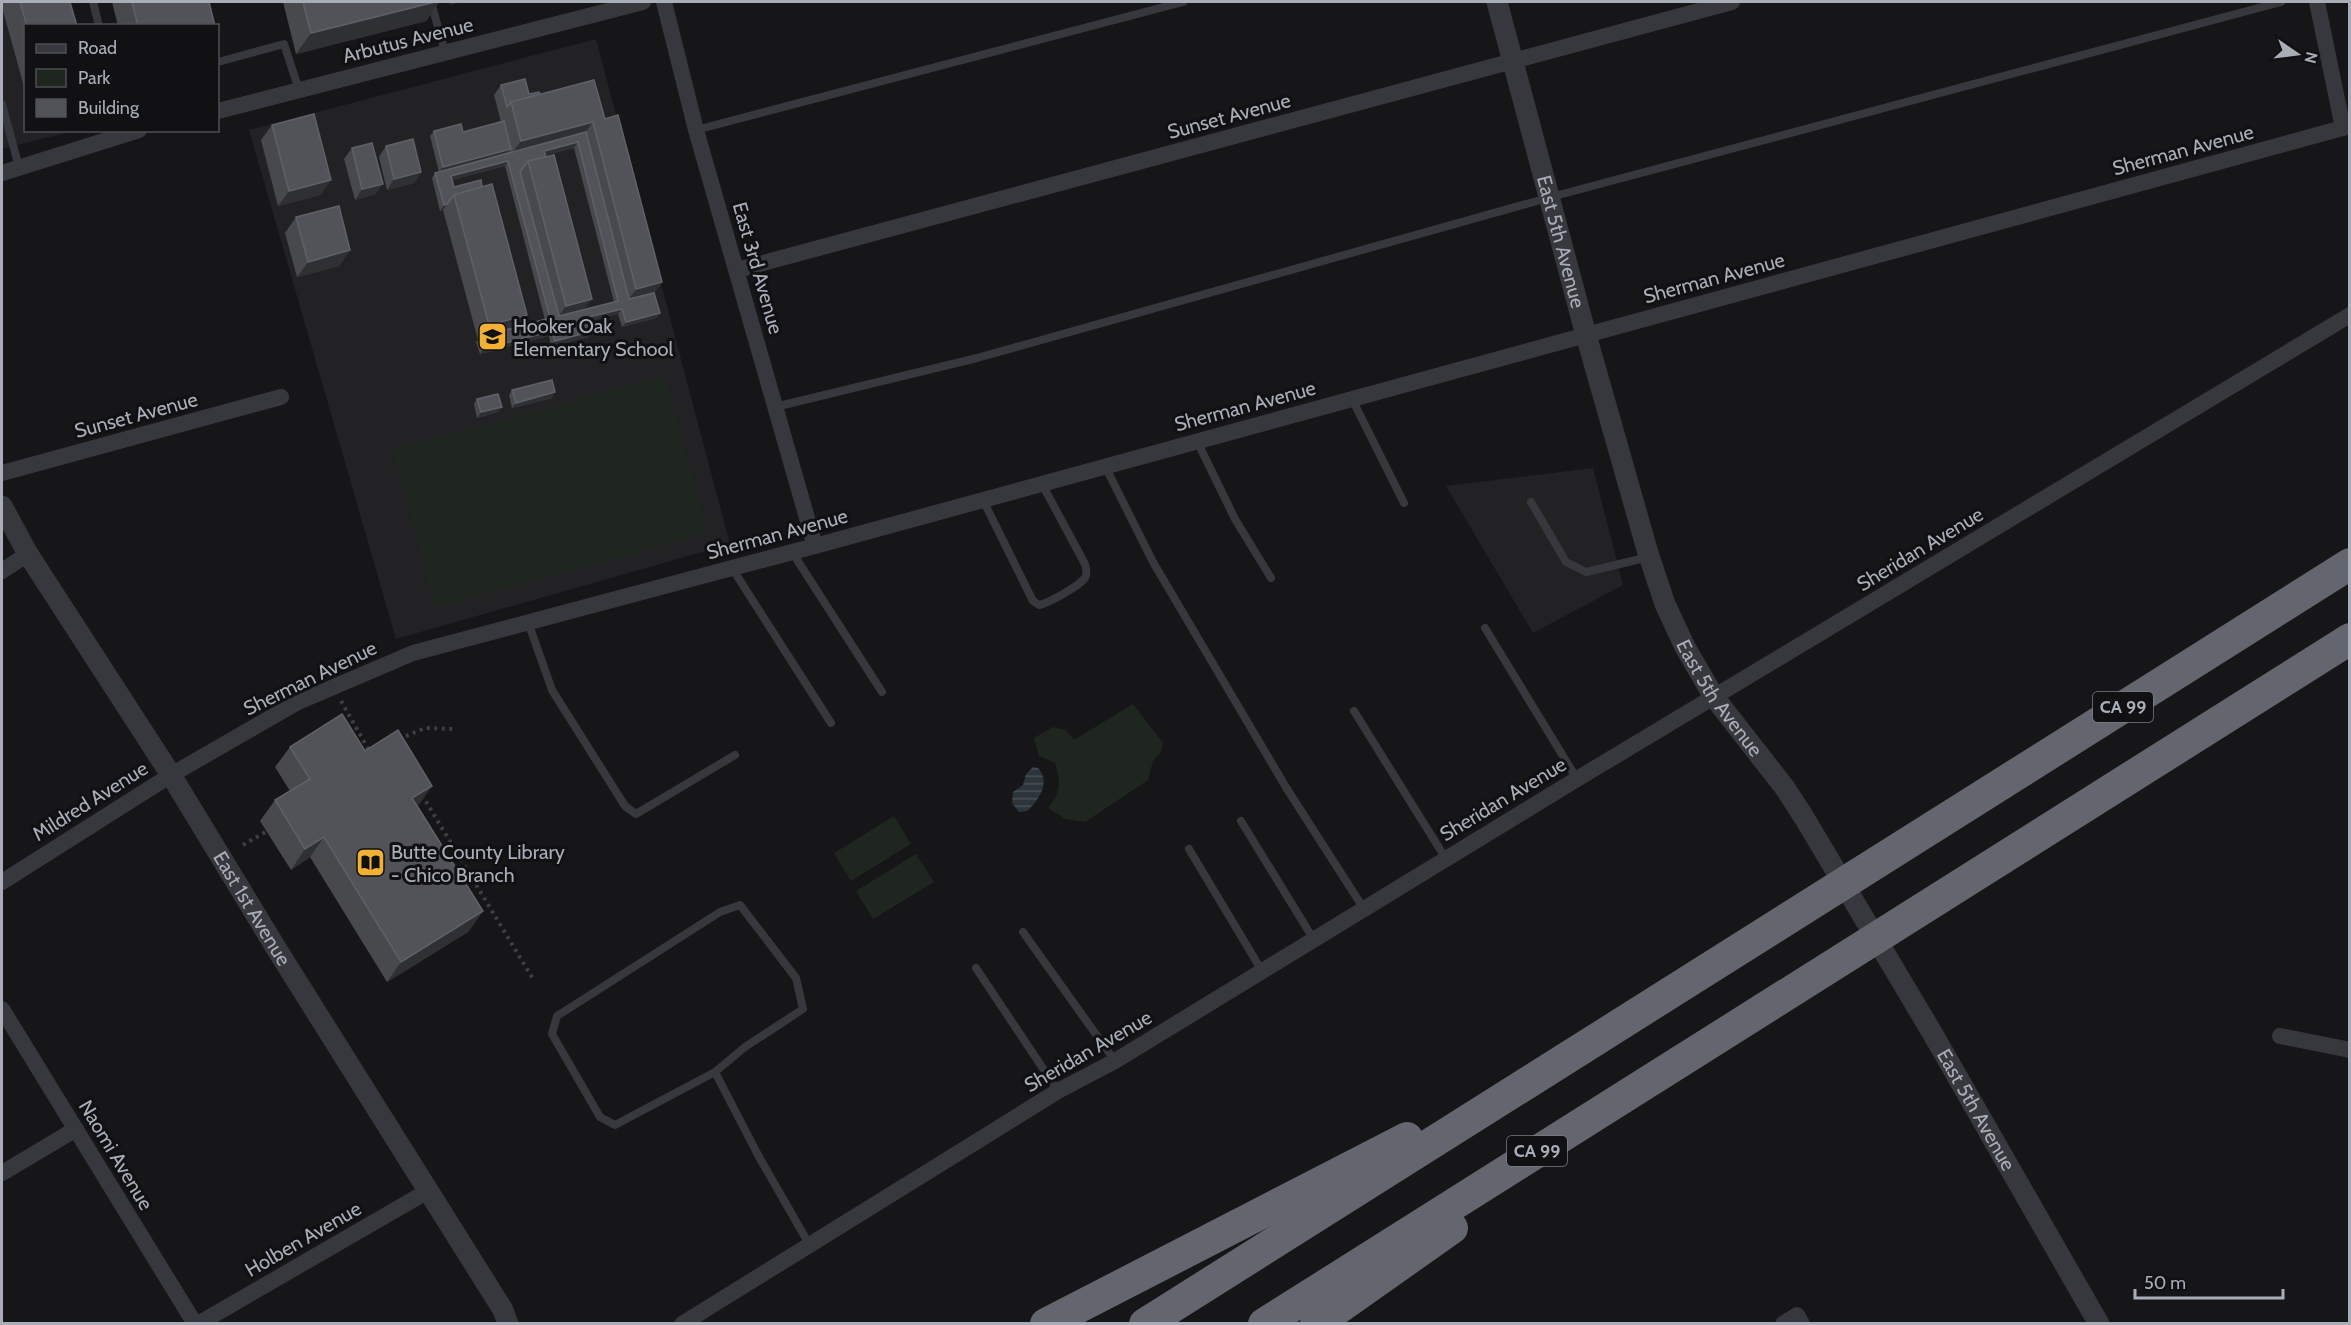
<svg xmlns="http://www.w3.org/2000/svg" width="2351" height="1325" viewBox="0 0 2351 1325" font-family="Cabin,sans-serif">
  <defs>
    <pattern id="water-rules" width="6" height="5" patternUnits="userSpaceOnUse" patternTransform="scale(1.5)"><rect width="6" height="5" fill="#2c353c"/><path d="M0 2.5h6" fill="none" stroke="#485056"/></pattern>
  </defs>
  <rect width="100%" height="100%" fill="#161618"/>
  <!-- built -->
  <g fill="#222225">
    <polygon points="2,2 26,26 26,130 73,131 2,149"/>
    <polygon points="596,39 730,544 396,639 249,130"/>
    <polygon points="1593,468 1623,585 1533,633 1446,486"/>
  </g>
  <!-- green -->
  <g fill="#1e261f">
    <polygon points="665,376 708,533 435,608 393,450"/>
    <path d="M1133 704 1163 743 1161 752 1153 761 1148 780 1085 822 1065 819 1048 808C1061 791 1061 784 1055 763L1039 756 1034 738 1053 727 1066 730 1074 740Z"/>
    <polygon points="894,816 911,844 851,881 834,853"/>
    <polygon points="916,854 934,882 873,919 856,891"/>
  </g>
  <!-- water -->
  <path fill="url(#water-rules)" d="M1033 767 1038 768C1051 782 1039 800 1027 811L1019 812 1012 803 1013 792 1023 785 1026 774Z"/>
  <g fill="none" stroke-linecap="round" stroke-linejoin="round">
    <!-- path -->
    <g stroke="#3d3f44" stroke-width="4" stroke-dasharray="3 4.5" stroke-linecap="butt">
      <polyline points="341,701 370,752"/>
      <polyline points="399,739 425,728 456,729"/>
      <polyline points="422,795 533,979"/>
      <polyline points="243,845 267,831"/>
    </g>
    <!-- service -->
    <g stroke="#37383d" stroke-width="8">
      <polyline points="93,2 99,26"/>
      <polyline points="431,2 445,52"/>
      <polyline points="218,62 284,44 299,90"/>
      <polyline points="2,104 19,167"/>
      <polyline points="696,130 1183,2"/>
      <polyline points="1352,399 1404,503"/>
      <polyline points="775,407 977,358 1551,197 2281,2"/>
      <polyline points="1197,441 1235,519 1271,578"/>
      <polyline points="1105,466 1153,562 1287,789 1364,909"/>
      <path d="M983 500 1033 601 1039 605C1049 603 1079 586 1085 578 1088 573 1086 569 1085 564L1042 484"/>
      <polyline points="1531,502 1566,562 1586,572 1649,557"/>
      <polyline points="792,552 882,692"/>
      <polyline points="732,568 831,723"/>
      <polyline points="528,622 552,690 625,806 636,814 735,755"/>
      <polyline points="1485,628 1577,779"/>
      <polyline points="1354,711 1446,859"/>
      <polyline points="1241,821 1314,940"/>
      <polyline points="1189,849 1262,971"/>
      <polyline points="1023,932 1115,1061"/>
      <polyline points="976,968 1058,1091"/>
      <polyline points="715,1072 615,1125 600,1117 552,1034 557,1016 720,912 740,905 796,978 803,1009 745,1047 715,1072 758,1155 809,1244"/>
    </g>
    <!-- minor -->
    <g stroke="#37383d" stroke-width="16">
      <polyline points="664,2 696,130 815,546"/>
      <polyline points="2317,2 2343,128"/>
      <polyline points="218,111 643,2"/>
      <polyline points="2,173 139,130"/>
      <polyline points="737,270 1732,2"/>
      <polyline points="2,473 281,397"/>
      <polyline points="2,571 28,554"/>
      <polyline points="2,882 171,775 296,703 413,653 815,546 2350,126"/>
      <polyline points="2,1009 195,1324"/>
      <polyline points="2280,1036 2350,1050"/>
      <polyline points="2,1173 76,1129"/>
      <polyline points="198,1324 428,1191"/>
      <polyline points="682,1324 1058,1091 1115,1061 1577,779 2350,315"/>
      <polyline points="1783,1324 1797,1315 1802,1324"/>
    </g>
    <!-- tertiary -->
    <g stroke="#37383d" stroke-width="21">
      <path id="s1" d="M1497 2 1586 335 1648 553 1665 604 1685 647 1714 697 1785 788 1805 819 1934 1036 2099 1324"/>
      <path id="s2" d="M2 506 28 554 171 775 276 948 503 1310 508 1324"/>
    </g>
    <!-- motorway -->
    <g stroke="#63666e" stroke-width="32">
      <polyline points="1046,1324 1407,1138"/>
      <polyline points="1145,1324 2350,564"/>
      <polyline points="1264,1324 2350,639"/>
      <polyline points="1316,1324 1452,1228"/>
    </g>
  </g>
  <!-- wall -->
  <g fill="#47494d" fill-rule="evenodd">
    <polygon points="2,2 70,2 77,26 26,26 26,94 2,7"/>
    <polygon points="112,2 209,2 215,26 118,26"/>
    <polygon points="283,2 439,2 426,21 296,54"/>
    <path d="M501 85 529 94H540L605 119 662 282 654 293 660 313 656 318 622 327 618 314 590 321 589 337 551 346 549 336 480 354 476 342 478 340 443 210 440 211 432 178 435 173 439 172 430 136 434 131 463 132 501 122 494 95ZM574 148 614 302 585 309 546 155ZM505 166 545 320 519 326 527 315 454 187 452 180Z"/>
    <polygon points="272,125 331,180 320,195 278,206 261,140"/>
    <polygon points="386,146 421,172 414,183 387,190 379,157"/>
    <polygon points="352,148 376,194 355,200 344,159"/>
    <polygon points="296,217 350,250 339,266 297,277 285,233"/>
    <polygon points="512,390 552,398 512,408 509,395"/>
    <polygon points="477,399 502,407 498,412 477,418 474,404"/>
    <polygon points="290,747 365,751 418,806 483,911 468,932 387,982 310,857 291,870 260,821 275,800 290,791 275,767"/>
  </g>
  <!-- shaded-wall -->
  <g fill="#2f3033">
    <polygon points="435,2 439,2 426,21 296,54 311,33"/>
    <polygon points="451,2 463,2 449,5"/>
    <polygon points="593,122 582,137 510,156 521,141"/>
    <polygon points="578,142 574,148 541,156 544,151"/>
    <polygon points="511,149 507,154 439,172 443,167"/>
    <polygon points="508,161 505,166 448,181 451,176"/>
    <polygon points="421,172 414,183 387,190 394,179"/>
    <polygon points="331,180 320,195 278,206 289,191"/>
    <polygon points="383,184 376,194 355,200 362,189"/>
    <polygon points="447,204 443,210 440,211 444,205"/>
    <polygon points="350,250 339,266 297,277 308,262"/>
    <polygon points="662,282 651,298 625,305 636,289"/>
    <polygon points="592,299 581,314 555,321 566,306"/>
    <polygon points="622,309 618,314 585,323 589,317"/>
    <polygon points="660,313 656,318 622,327 626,322"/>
    <polygon points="527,315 516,331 480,338 489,325"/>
    <polygon points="552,331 549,336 480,354 483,349"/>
    <polygon points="593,331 589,337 551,346 555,341"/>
    <polygon points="555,392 552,398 512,408 516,403"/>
    <polygon points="502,407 498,412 477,418 481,412"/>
    <polygon points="432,786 418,806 412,798"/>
    <polygon points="324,837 310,857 291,870 305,849"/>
    <polygon points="483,911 468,932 387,982 401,962"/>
  </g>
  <!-- building -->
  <g fill="#525359" stroke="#5f6168" stroke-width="1.5" fill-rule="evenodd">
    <polygon points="20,2 70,2 77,26 27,26"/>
    <polygon points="132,2 209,2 215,26 138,26"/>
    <polygon points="303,2 435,2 311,33"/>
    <polygon points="525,79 529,94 539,92 540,94 511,102 507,107 501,85"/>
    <polygon points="594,80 605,119 618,115 662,282 636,289 593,122 521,141 511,102"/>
    <polygon points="314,114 331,180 289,191 272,125"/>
    <polygon points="504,121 511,149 443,167 434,131 461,124 463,132"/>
    <path d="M586 132 629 299 654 293 660 313 626 322 622 309 589 317 593 331 555 341 552 331 483 349 480 337 550 318 508 161 451 176 454 187 481 180 482 187 454 195 447 204 444 205 435 173ZM578 142 618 301 559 316 520 172 528 161 546 157 544 151Z"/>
    <polygon points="413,139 421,172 394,179 386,146"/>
    <polygon points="372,143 383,184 362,189 352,148"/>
    <polygon points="554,155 592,299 566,306 528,161"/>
    <polygon points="492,184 527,315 489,325 454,195"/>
    <polygon points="339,206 350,250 308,262 296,217"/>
    <polygon points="552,380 555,392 516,403 512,390"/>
    <polygon points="498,394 502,407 481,412 477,399"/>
    <polygon points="342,714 365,751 398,730 432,786 412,798 483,911 401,962 324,837 305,849 275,800 310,779 290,747"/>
  </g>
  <!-- icons -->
  <defs>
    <symbol id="school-square" viewBox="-11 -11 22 22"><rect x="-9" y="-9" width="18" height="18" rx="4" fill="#f2b134" stroke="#111113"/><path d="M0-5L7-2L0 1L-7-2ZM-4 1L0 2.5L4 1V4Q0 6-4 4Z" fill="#111"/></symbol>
    <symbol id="library-square" viewBox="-11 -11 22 22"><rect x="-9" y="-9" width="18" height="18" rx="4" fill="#f2b134" stroke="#111113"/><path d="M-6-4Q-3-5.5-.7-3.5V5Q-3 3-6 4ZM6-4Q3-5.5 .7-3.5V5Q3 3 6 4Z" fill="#111"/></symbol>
  </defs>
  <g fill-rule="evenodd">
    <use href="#school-square" x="476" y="320" width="33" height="33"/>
    <use href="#library-square" x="354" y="846" width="33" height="33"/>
  </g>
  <g text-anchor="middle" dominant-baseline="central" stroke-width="6" stroke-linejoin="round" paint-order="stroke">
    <!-- shield labels -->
    <g fill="#111113" stroke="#7b7e86" stroke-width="1.5">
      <rect x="2093" y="692" width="60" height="30" rx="4.5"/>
      <rect x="1507" y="1136" width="60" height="30" rx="4.5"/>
    </g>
    <g font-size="18" font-weight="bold" fill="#a8adb8">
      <text x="2123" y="707">CA 99</text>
      <text x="1537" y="1151">CA 99</text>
    </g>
    <!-- street labels -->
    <g font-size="20" fill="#a8adb8" stroke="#111113">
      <text transform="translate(408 40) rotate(-14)">Arbutus Avenue</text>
      <text transform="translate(1229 116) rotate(-15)">Sunset Avenue</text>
      <text transform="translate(2183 150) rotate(-15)">Sherman Avenue</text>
      <text stroke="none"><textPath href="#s1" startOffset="248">East 5th Avenue</textPath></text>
      <text transform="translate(758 268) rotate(74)">East 3rd Avenue</text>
      <text transform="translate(1714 278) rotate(-15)">Sherman Avenue</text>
      <text transform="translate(1245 406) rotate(-15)">Sherman Avenue</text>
      <text transform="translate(136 415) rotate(-15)">Sunset Avenue</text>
      <text transform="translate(777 534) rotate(-15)">Sherman Avenue</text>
      <text transform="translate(1920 549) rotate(-31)">Sheridan Avenue</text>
      <text transform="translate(310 678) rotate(-26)">Sherman Avenue</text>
      <text stroke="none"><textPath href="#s1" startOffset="734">East 5th Avenue</textPath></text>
      <text transform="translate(1503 799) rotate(-31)">Sheridan Avenue</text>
      <text transform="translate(90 801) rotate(-32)">Mildred Avenue</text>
      <text stroke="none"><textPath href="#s2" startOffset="474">East 1st Avenue</textPath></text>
      <text transform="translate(1088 1051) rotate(-30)">Sheridan Avenue</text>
      <text stroke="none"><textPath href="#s1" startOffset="1220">East 5th Avenue</textPath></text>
      <text transform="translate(116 1155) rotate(59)">Naomi Avenue</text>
      <text transform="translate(303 1239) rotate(-30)">Holben Avenue</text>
    </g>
    <!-- poi labels -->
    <g font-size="20" fill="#a8adb8" stroke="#111113" text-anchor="start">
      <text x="513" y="326">Hooker Oak<tspan x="513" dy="23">Elementary School</tspan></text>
      <text x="391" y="852">Butte County Library<tspan x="391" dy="23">- Chico Branch</tspan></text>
    </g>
  </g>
  <!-- border -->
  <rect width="2351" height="1325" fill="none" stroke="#a8adb8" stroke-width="6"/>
  <!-- legend -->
  <rect x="24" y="24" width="195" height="108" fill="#111113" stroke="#4d4f55" stroke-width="1.5"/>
  <rect x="36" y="44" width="30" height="9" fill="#37383d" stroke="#4d4f55" stroke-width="1.5"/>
  <text x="78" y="54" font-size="18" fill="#a8adb8">Road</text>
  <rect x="36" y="69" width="30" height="18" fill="#1e261f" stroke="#4d4f55" stroke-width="1.5"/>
  <text x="78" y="84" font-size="18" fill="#a8adb8">Park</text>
  <rect x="36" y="99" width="30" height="18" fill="#525359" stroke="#4d4f55" stroke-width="1.5"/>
  <text x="78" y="114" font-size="18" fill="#a8adb8">Building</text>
  <!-- north arrow -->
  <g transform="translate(2297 54) rotate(104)" stroke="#111113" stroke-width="4.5" paint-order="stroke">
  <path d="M0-4.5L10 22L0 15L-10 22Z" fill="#a8adb8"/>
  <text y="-9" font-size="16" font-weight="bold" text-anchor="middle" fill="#a8adb8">N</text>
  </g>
  <!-- scale -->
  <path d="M2135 1289v9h148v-9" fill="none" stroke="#a8adb8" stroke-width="3"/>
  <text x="2144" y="1289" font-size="18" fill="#a8adb8" stroke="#111113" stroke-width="4.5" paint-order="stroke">50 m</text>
</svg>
